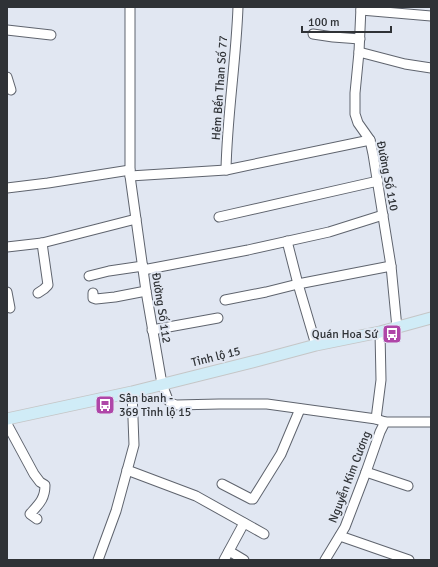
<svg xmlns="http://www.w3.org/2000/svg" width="438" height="567" viewBox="0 0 438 567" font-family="Signika,sans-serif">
  <rect width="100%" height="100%" fill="#e1e7f2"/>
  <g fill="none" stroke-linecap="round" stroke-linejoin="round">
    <defs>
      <g id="minor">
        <polyline points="130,7 130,176 146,291 162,384 168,400 171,403 176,405 219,404 267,404 376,419 385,422"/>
        <polyline points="361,7 359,52 355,93 355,114 358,123 370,140 373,154 391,266 397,328"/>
        <polyline points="361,10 431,16"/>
        <polyline points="7,30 51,35"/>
        <polyline points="313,34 333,37 360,39"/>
        <polyline points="359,52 405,64 431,68"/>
        <polyline points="7,77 11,90"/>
        <path d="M226 170C227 116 236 62 238 7"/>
        <polyline points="130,176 226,170 370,140"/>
        <polyline points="7,188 48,183 130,170"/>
        <polyline points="219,217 378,181"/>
        <polyline points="287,241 298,284 316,345"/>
        <polyline points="7,247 42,243 136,219"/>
        <polyline points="143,270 248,250 329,232 383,215"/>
        <polyline points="89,276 109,271 143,266"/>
        <polyline points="7,292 10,308"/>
        <polyline points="38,293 44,289 48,285 42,243"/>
        <polyline points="93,293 93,298 96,299 115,297 146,291"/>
        <polyline points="225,300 266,292 298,284 391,266"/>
        <polyline points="152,330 218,318"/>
        <polyline points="376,419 381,380 380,332"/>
        <path d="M7 424 34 474 40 482 45 485C45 499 39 504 30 514L37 519"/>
        <polyline points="127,470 196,496 264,534"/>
        <polyline points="366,472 408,486"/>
        <polyline points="222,484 251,499 253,499 281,454 300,409"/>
        <polyline points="340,536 409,560"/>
        <polyline points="229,551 244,560"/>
        <polyline points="98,560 116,511 134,445 132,392"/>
        <polyline points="224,560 244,523"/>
        <polyline points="325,560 345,527 366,472 380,432 385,422 431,422"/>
      </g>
      <polyline id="major" points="7,419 132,392 260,360 316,345 380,332 431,318"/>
    </defs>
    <!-- minor casing -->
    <use href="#minor" stroke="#5f646e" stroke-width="11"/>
    <!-- major casing -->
    <use href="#major" stroke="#c5c6c7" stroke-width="13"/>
    <!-- minor -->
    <use href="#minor" stroke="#fff" stroke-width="9"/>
    <!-- major -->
    <use href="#major" stroke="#d0ecf7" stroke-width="11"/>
  </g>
  <!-- icons -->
  <defs>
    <symbol id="bus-square" viewBox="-11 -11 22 22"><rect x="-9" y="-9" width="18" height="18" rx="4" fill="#af46a8" stroke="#e1e7f2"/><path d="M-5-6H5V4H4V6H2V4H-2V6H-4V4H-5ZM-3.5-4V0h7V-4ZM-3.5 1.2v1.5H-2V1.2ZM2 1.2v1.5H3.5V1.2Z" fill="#fff"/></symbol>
  </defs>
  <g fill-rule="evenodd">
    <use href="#bus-square" x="381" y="323" width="22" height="22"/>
    <use href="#bus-square" x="94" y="394" width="22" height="22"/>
  </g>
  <g text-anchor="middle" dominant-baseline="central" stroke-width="4" stroke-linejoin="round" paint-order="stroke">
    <!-- street labels -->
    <g font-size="12" fill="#2f3236" stroke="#e1e7f2">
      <text transform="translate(220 88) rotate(-86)">Hẻm Bến Than Số 77</text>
      <text transform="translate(387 176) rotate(79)">Đường Số 110</text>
      <text transform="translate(161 308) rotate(81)">Đường Số 112</text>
      <text transform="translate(216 357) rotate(-14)">Tỉnh lộ 15</text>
      <text transform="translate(350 477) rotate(-69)">Nguyễn Kim Cương</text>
    </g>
    <!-- poi labels -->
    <g font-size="12" fill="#2f3236" stroke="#e1e7f2" text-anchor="end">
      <text x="378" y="334">Quán Hoa Sứ</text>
      <text x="119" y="398" text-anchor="start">Sân banh -<tspan x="119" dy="14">369 Tỉnh lộ 15</tspan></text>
    </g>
  </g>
  <!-- border -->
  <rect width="438" height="567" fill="none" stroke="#2f3236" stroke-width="16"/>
  <!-- scale -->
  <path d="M302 26v6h89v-6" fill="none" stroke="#2f3236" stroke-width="2"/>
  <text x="308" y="26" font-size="12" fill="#2f3236" stroke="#e1e7f2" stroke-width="3" paint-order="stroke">100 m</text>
</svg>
